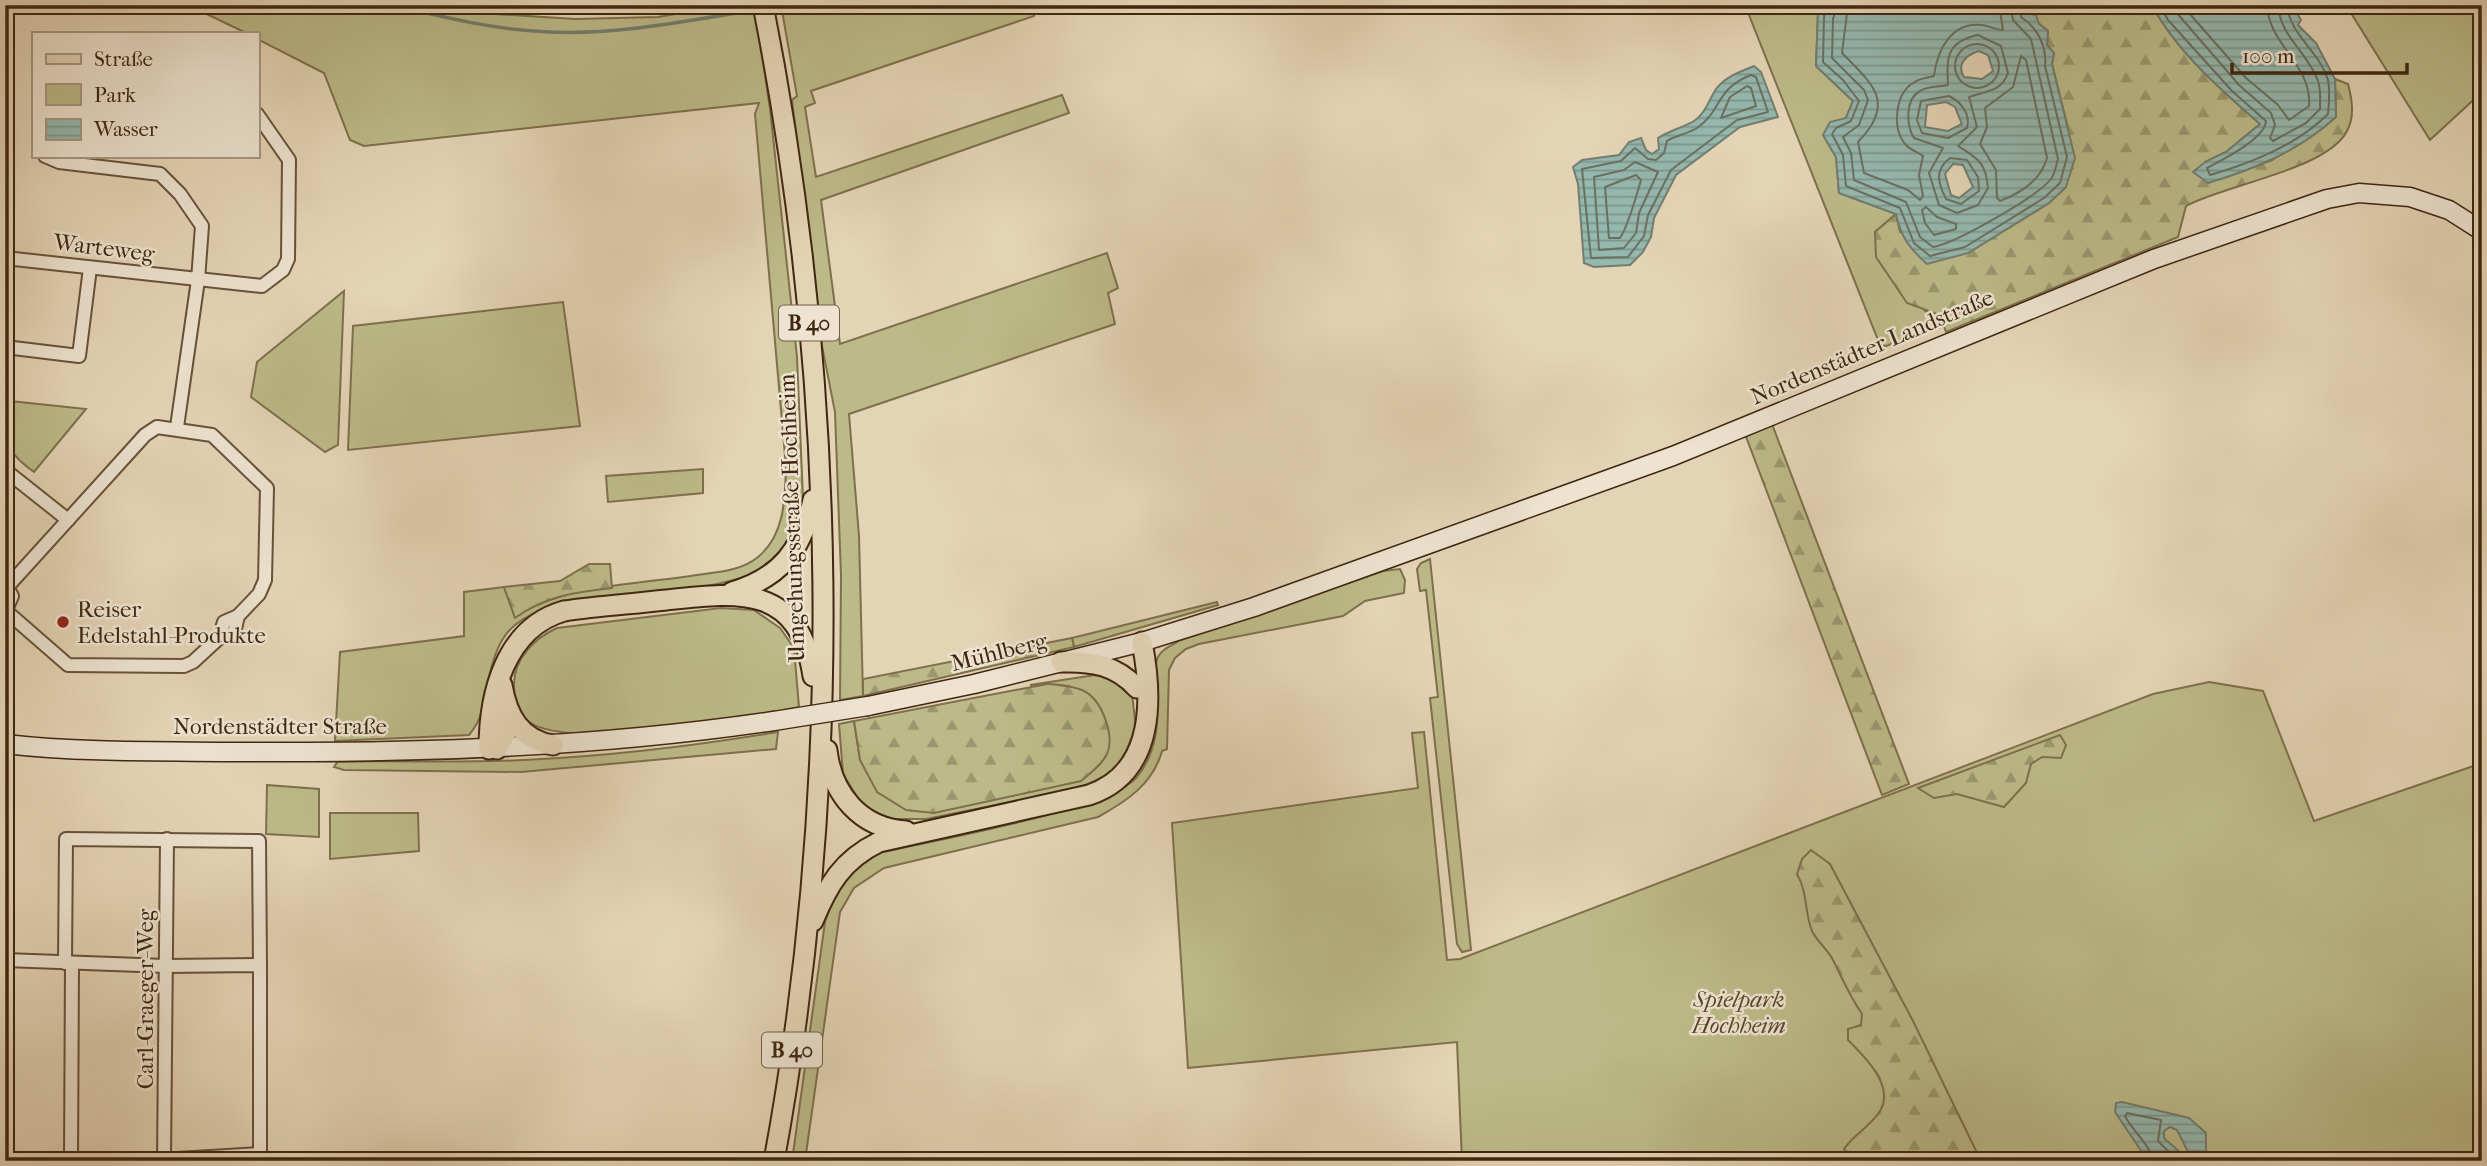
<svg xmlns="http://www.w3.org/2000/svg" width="2487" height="1166" viewBox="0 0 2487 1166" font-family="'IM FELL French Canon',serif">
  <defs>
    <pattern id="forest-firs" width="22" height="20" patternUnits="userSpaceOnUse" patternTransform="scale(1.75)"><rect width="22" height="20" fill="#bcba88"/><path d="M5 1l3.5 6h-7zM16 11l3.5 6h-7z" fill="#9a976e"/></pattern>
    <pattern id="water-rules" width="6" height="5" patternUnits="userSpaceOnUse" patternTransform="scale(1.75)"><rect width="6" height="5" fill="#95b8af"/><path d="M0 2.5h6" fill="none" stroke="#7b968d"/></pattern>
  </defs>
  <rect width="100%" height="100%" fill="#e4d4b6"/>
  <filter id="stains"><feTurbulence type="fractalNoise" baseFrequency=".00286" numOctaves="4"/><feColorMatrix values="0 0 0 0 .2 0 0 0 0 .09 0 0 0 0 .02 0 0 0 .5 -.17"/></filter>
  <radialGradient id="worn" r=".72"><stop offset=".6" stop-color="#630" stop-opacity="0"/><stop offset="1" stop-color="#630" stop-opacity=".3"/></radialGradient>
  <!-- green -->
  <g fill="#bcba88" stroke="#7e704c" stroke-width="2">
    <path d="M188 5H426L478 13 575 19 658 17 727 5H755L770 109 797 357 803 499C801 523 790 554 767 567 727 592 614 596 563 603 503 621 497 638 485 695 482 712 480 722 469 735L335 741 340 652 464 636V592L504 587 515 617C561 585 641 584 697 575 718 572 741 571 758 557 785 535 785 498 786 467L755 114 759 103 364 146 350 140 324 73 257 39V33H246Z"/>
    <polygon points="781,5 1037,5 1034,16 811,91 815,103 805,107 816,177 1062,95 1069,113 821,200 840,344 1107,253 1118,288 1108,293 1115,324 849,414 859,536 863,696 840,700 841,576 835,412 822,346 792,100 797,96"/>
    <polygon points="1745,5 1823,5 1818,12 1816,66 1853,101 1846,118 1823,135 1836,157 1839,193 1896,214 1875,232 1925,311 1940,315 1944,326 1886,346 1880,345"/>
    <polygon points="2346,5 2482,5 2482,92 2430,140"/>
    <polygon points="344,291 338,445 325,452 251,397 257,362"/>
    <polygon points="563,302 580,426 348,450 353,326"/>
    <path d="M10 401 86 409 34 472C0 448 7 439 10 401Z"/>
    <polygon points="703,469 703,493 608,502 606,476"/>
    <polygon points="1430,559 1471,950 1462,952 1457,944 1430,698 1438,697 1426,590 1420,591 1417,569 1421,563"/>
    <path d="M1400 569 1405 580 1404 593 1365 601 1343 616 1199 644 1186 649 1175 658 1169 670 1167 749 1162 751C1153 784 1127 801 1098 817L884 868 854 888 840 912 805 1161H792L825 922C836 888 848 871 879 853 929 841 1109 810 1137 777 1157 752 1159 722 1157 691 1156 681 1154 669 1157 659 1161 649 1172 645 1181 640L1383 571Z"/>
    <polygon points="1217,602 1218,605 1074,647 1072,638"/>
    <path d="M721 608 754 610 780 628 794 648 799 707C744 717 573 752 529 722 515 713 514 698 514 684 514 658 535 638 557 628Z"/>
    <path d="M1095 675 1114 676 1132 694 1136 728 1121 764 1107 775 1089 784 1057 793 926 819H894L876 814 861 803 843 774 839 724 854 721 860 760 933 813 961 806 1101 709C1079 683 1063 683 1030 685Z"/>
    <polygon points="2209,682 2263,691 2314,821 2482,763 2482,1161 1462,1161 1457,1042 1188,1068 1172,823 1418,788 1412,733 1424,732 1447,960 1460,959 2153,694"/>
    <path d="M778 732 776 749 521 772 344 770 334 767 338 761C400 761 463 763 525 760 610 756 694 746 778 732Z"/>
    <polygon points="267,785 319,789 319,837 266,834"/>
    <polygon points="330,813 418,813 419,851 330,859"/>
  </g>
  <!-- forest -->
  <g fill="url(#forest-firs)" stroke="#7e704c" stroke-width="2">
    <path d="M2025 5H2152C2175 48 2223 92 2260 124L2226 152 2205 162 2208 183 2272 160 2336 117 2335 79 2348 84C2352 99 2355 116 2347 131 2327 170 2223 185 2186 206L2178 237 1946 332 1940 315 1907 303 1876 257 1875 232 1896 214 1900 232 1968 253 2049 203 2066 187 2067 124 2052 64 2054 53 2047 45 2048 31 2026 13Z"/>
    <polygon points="1772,424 1909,784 1882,795 1745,434"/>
    <path d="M589 564H610L612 588C576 592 545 596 515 618L504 587 560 581Z"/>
    <polygon points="1072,638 1074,647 863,696 863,679"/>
    <path d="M1047 684C1059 685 1073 686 1084 691 1102 700 1115 736 1107 754 1101 766 1090 773 1081 781L934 813 906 810 877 792 860 760 854 721Z"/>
    <polygon points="2060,735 2066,745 2061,758 2042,757 2031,764 2026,783 2004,807 1957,794 1934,798 1918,788"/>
    <path d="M1811 850 1830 864 1913 1021 1981 1161H1843L1852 1157 1844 1149C1853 1135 1868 1128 1878 1114 1898 1088 1864 1056 1848 1040V1029L1861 1025 1862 1014C1848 993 1845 984 1834 962 1829 950 1817 942 1812 931 1804 911 1808 893 1797 874L1802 859Z"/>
  </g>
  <!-- water -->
  <g fill="url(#water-rules)" stroke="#737e70" stroke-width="2" fill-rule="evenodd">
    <path d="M1823 5H2025L2026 13 2036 15 2039 24 2048 31 2047 45 2054 53 2052 64 2075 158 2066 187 2049 203 1968 253 1927 264C1909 248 1901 237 1896 214L1839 193 1836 157 1823 135 1830 122 1846 118 1853 101 1816 66 1818 12ZM1979 51 1988 55 1993 71 1982 79 1964 77C1956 64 1966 55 1979 51ZM1946 102 1955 107 1962 124 1948 131 1925 127 1927 105ZM1953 164 1963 165 1973 187 1959 198 1951 195 1945 174Z"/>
    <path d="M2152 5H2292L2301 20 2298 25 2316 43 2335 79 2336 117C2299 151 2255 169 2208 183L2193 172 2205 162 2226 152 2260 124C2221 90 2176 51 2152 5Z"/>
    <path d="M1754 66 1761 72 1778 117 1740 127 1676 175 1654 218 1651 237 1643 252 1630 265 1594 267 1584 263 1578 184 1573 167 1582 160 1619 155 1629 142 1641 138 1646 150 1652 154 1659 149 1658 138C1669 131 1686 126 1694 121 1705 114 1709 100 1716 89 1726 76 1740 72 1754 66Z"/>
    <polygon points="2122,1102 2189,1118 2206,1133 2206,1156 2189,1154 2177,1130 2170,1127 2164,1131 2164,1138 2190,1161 2148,1161 2115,1112 2116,1103"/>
  </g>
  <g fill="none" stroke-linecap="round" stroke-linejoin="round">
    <!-- shore -->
    <g stroke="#6a7060" stroke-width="2">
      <path d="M1828 5 1824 16 1823 62 1843 80 1859 101 1851 121 1836 128 1832 134 1843 155 1846 186 1900 208 1914 243 1930 256 1965 247 2044 198 2060 183 2067 157 2045 66C2047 46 2037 27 2021 17L2019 5"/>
      <path d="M1837 5 1833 19 1832 58 1864 90 1868 100 1859 125 1843 137 1851 153 1854 180 1906 202 1920 237 1933 247C1954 244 2037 197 2051 179 2055 174 2056 165 2058 159L2031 39 2013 20 2010 5"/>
      <path d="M1848 5 1842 53C1872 84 1897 102 1858 142L1864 173 1908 190 1920 200 1923 196 1919 175 1923 156C1918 152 1910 150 1905 144 1892 128 1895 94 1913 83 1919 78 1927 78 1934 76 1937 51 1951 21 1982 25 1990 26 1996 30 2003 30L1999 5"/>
      <path d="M2160 5 2168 20 2232 91 2266 121C2265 139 2222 160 2207 168L2210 175C2252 163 2297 145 2328 114 2329 104 2330 90 2328 80 2319 50 2290 36 2287 5"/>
      <path d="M2170 5 2239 85 2271 113 2275 125 2270 138 2273 141 2306 123 2320 109C2320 100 2321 89 2318 81 2308 52 2280 37 2278 5"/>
      <path d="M2182 5 2246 78 2278 105 2289 120 2309 106C2312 64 2269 46 2267 5"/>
      <path d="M1978 35 2001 46 2008 73C2001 93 1984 91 1969 97L1977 127 1958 146C1977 158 1986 162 1988 188L1978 205 1957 213 1939 205 1929 173 1943 148 1914 138C1906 125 1905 99 1920 91 1928 86 1939 87 1948 85 1947 59 1945 42 1978 35Z"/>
      <circle cx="1977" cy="66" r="22"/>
      <path d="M2021 56 2026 60 2047 158C2041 180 2021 193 2000 201L1997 198 1996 170 1980 144 1987 127 1985 108 2013 87Z"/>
      <path d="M1751 75 1756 77 1768 112 1737 120 1671 170 1648 215 1644 236 1628 257 1591 258 1582 169 1621 161 1635 148 1648 159 1656 160 1664 153 1667 141C1676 135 1688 134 1697 128 1722 111 1715 89 1751 75Z"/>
      <polygon points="1747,86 1751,88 1756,106 1721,118 1730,97"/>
      <path d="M1949 96C1961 102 1971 114 1967 128L1948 138 1922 133 1917 120 1921 101Z"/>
      <path d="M1950 158 1967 160 1978 177 1979 191 1961 204 1946 199C1938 183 1934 170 1950 158Z"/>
      <polygon points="1635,162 1658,172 1639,213 1636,233 1624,248 1599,250 1594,177 1624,170"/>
      <path d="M1636 175 1641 180C1637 194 1627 228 1620 238H1609L1605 187Z"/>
      <polygon points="1926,207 1937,217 1956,224 1956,229 1934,235 1925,223 1922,210"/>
      <path d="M2153 1161C2151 1145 2132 1131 2125 1116L2127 1113 2161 1120 2158 1141 2178 1161"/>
    </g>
    <!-- stream -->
    <path stroke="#737e70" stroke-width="3.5" d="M395 5C445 18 497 30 549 32 612 35 675 23 737 13"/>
    <defs>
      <g id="minor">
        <polyline points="45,156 59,162 160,174 180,194 202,226 198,280 177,427"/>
        <polyline points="5,258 262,286 283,270 288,259 289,160 257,114"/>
        <polyline points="5,347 79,356 90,268"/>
        <polyline points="5,470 68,520"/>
        <polyline points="5,584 12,596 5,612"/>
        <polyline points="6,611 68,665 184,666 193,662 219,638 234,633 238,616 259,594 265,580 267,488 212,435 157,427 145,435 8,586"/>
        <polyline points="219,638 224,622 238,616"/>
        <polyline points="5,960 166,966 260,965 260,1161"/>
        <polyline points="65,963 66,839 259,841 260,965"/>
        <polyline points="164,1160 167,839"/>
        <polyline points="71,1161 72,964"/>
        <polyline points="143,1161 260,1154"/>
      </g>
      <g id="secondary">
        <polyline points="868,706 974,684 1142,642 1254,607 1673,456 2154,259 2327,199 2359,193 2410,197 2449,210 2482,231"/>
        <path d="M5 744C84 753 165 751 244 752 422 753 598 747 774 721"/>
      </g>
      <g id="primary">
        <path d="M763 5C838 384 844 780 774 1161"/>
        <path d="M732 592C782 577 802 549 813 500"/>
        <path d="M1061 662C1092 661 1116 665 1137 688"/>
        <path d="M502 685C507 715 520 740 553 745"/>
        <path d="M489 749C489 694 505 628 564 611 598 606 632 604 666 600 739 592 799 584 813 676"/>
        <polyline points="497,749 507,731 506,707"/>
        <path d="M827 750C832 794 860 828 906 831"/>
        <path d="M813 921C828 885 842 860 879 842L1089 795C1155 773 1153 699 1142 642"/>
      </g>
    </defs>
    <!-- minor casing -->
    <use href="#minor" stroke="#68523a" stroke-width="16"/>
    <!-- secondary casing -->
    <use href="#secondary" stroke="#3f2711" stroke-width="21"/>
    <!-- primary casing -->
    <use href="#primary" stroke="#3f2711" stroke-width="23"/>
    <!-- minor -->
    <use href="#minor" stroke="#ede3d0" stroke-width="12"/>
    <!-- secondary -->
    <use href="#secondary" stroke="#ede3d0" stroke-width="18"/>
    <!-- primary -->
    <use href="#primary" stroke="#e4d4b6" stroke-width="19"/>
    <defs>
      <polyline id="secondary-bridge" points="774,721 868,706"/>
    </defs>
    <!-- secondary-bridge casing -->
    <use href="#secondary-bridge" stroke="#3f2711" stroke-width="21" stroke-linecap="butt"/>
    <!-- secondary-bridge -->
    <use href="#secondary-bridge" stroke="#ede3d0" stroke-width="18"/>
  </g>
  <!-- markers -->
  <circle fill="#8f2418" stroke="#ede3d0" stroke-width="2.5" cx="63" cy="622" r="7"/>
  <g text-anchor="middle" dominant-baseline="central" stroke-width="5" stroke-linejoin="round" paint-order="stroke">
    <!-- shield labels -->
    <g fill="#ede3d0" stroke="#735f4a" stroke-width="2">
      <rect x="779" y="305.5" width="60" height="35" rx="5"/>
      <rect x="762" y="1032.5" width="60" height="35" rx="5"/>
    </g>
    <g font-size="21" font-weight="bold" fill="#3f2711">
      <text x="809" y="323">B 40</text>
      <text x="792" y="1050">B 40</text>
    </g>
    <!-- street labels -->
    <g font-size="23" fill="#3f2711" stroke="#ede3d0">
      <text transform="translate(104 248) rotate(7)">Warteweg</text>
      <text transform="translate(1872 347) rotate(-23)">Nordenstädter Landstraße</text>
      <text transform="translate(792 518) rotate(-92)">Umgehungsstraße Hochheim</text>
      <text transform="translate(999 652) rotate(-14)">Mühlberg</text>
      <text x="280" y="726">Nordenstädter Straße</text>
      <text transform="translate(145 999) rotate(-90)">Carl-Graeger-Weg</text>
    </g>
    <!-- poi labels -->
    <g font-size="23" fill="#3f2711" stroke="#ede3d0" text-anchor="start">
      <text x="77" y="609">Reiser<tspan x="77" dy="26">Edelstahl-Produkte</tspan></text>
    </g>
    <!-- park labels -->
    <g font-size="23" font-style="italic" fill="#584429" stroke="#ede3d0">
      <text x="1739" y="999">Spielpark<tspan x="1739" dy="26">Hochheim</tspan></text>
    </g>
  </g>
  <!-- margin -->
  <rect width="2487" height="1166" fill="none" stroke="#e4d4b6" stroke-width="28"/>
  <rect x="7" y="7" width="2473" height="1152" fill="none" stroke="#3f2711" stroke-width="3.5"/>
  <rect x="14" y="14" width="2459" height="1138" fill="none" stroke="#3f2711" stroke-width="2"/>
  <!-- legend -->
  <rect x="32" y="32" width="228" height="126" fill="#ede3d0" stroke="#a79884" stroke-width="2"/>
  <rect x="46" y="54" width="35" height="10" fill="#e4d4b6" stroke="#a79884" stroke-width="2"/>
  <text x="94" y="66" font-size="21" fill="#3f2711">Straße</text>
  <rect x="46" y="84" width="35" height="21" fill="#bcba88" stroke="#a79884" stroke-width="2"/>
  <text x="94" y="102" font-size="21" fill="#3f2711">Park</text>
  <rect x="46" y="119" width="35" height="21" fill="url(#water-rules)" stroke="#a79884" stroke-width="2"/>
  <text x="94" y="136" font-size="21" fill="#3f2711">Wasser</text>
  <!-- scale -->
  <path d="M2232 63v10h175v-10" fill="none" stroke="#3f2711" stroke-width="3.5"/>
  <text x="2242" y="63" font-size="21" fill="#3f2711" stroke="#ede3d0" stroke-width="5" paint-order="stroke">100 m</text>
  <rect width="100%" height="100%" filter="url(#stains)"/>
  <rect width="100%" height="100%" fill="url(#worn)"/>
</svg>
